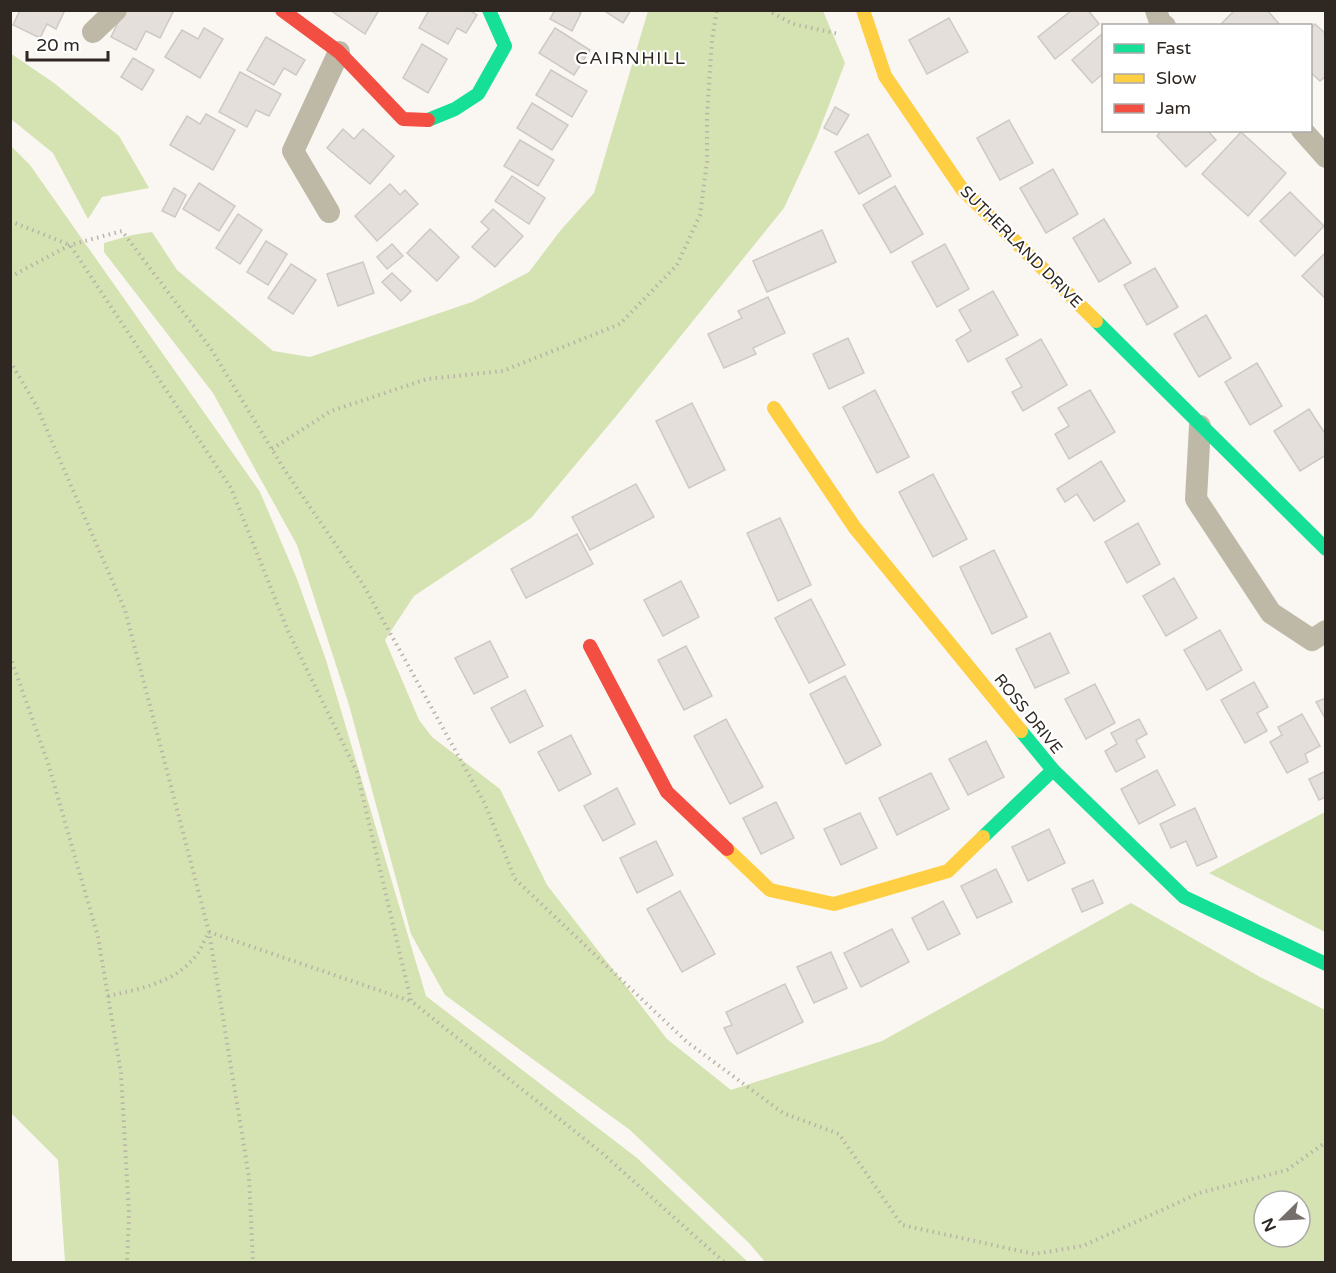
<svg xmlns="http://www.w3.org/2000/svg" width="1336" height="1273" viewBox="0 0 1336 1273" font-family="'Varela Round',sans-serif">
  <rect width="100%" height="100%" fill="#faf6f2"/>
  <!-- green -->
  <g fill="#d4e3b1" fill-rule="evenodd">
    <path d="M648 11H823L845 63 816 139 784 208 617 415 531 518 414 596 385 640 419 720 432 737 500 789 547 885 667 1039 731 1090 882 1041 1131 903 1260 977 1325 1010V1262H765L749 1243 630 1130 445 995 411 934 349 705 297 545 213 393 104 252V243L132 235 152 232 177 270 273 351 310 357 472 302 529 272 560 231 594 193ZM1264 1201H1300V1237H1264Z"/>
    <polygon points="10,53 54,83 119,136 149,188 102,197 88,219 53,153 11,119"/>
    <polygon points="10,145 30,165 260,492 297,579 326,660 426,996 637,1158 748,1262 65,1262 58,1160 10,1112"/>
    <polygon points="1325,812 1325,932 1209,873"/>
  </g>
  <!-- building -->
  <g fill="#e4dfda" stroke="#cec9c4" stroke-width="1.5">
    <polygon points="20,10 65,10 56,29 47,24 40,38 13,25"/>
    <polygon points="124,10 174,10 160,38 146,31 136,50 111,37"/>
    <polygon points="330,10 379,10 365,34"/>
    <polygon points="429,10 469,10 477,15 466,33 457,28 448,44 419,28"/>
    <polygon points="555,10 576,10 581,13 572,31 550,19"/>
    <polygon points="603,10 631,10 623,23"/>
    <polygon points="1072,10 1088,10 1099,24 1055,59 1038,37"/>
    <polygon points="1235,10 1267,10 1281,26 1225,26 1222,23"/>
    <polygon points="949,18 968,52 927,74 909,40"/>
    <polygon points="1315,24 1326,34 1326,76 1320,81 1310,72 1310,29"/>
    <polygon points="204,28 223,39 200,78 165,57 182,30 198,39"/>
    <polygon points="555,28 590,50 574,75 539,53"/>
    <polygon points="1103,33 1104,73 1092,83 1072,60"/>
    <polygon points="266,37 305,60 296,75 284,68 274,85 247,70"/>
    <polygon points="422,44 447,59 428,93 403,78"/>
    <polygon points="133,58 154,70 142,90 121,77"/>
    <polygon points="551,70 587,91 572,117 536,95"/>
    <polygon points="240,72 281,94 269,116 256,110 247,127 219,112"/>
    <polygon points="532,103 568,125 552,150 517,128"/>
    <polygon points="835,107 849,115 837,135 824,128"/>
    <polygon points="206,114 235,130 213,170 170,145 187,116 200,124"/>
    <polygon points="1009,120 1033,163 1000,180 977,138"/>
    <polygon points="343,129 354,139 363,129 394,156 370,184 327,148"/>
    <polygon points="1162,130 1207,130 1216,140 1186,167 1157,136"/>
    <polygon points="1241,132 1286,173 1248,216 1202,174"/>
    <polygon points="868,134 891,176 859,194 835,152"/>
    <polygon points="520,140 554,160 538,186 504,166"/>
    <polygon points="1053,169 1078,214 1046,233 1020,188"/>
    <polygon points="512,176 545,198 529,224 495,201"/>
    <polygon points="199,183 235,206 219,231 183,209"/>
    <polygon points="390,184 400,195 405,190 418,204 377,241 355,216"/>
    <polygon points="895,186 923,234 891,253 863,205"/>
    <polygon points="174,188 186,195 175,217 162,211"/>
    <polygon points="1290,192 1324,226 1295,256 1260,221"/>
    <polygon points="493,209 523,236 495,267 472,247 489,229 481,222"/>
    <polygon points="238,214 262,230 240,264 216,248"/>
    <polygon points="1104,219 1131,263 1099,282 1073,238"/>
    <polygon points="430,229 459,257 437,281 407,253"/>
    <polygon points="822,230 836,262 767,292 753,261"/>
    <polygon points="266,241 287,254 268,285 247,272"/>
    <polygon points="392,244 403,256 387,269 377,257"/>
    <polygon points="945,244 969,289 937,307 912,262"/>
    <polygon points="1326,252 1326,299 1302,276"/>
    <polygon points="363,262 374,293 338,306 327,274"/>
    <polygon points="291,264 316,280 293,314 268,298"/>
    <polygon points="1155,268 1178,307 1147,325 1124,285"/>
    <polygon points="392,273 411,291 401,301 382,282"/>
    <polygon points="993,291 1018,335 968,362 956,340 971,331 959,310"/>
    <polygon points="768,297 785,333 753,348 756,354 724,368 708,334 742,318 738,311"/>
    <polygon points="1206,315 1231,358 1199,377 1174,334"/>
    <polygon points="848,338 864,373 829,389 813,354"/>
    <polygon points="1041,339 1067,385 1023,411 1012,392 1022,387 1006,359"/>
    <polygon points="1257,363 1282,406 1250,425 1225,382"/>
    <polygon points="875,390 909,457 877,473 843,407"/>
    <polygon points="1090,390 1115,432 1069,459 1055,434 1069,426 1058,408"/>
    <polygon points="692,403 725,470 689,488 656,421"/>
    <polygon points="1309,409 1326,435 1326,455 1300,471 1274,431"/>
    <polygon points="1101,461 1125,501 1094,521 1077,494 1065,502 1057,489"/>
    <polygon points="933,474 967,539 933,557 899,492"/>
    <polygon points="636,484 654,517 590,550 572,517"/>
    <polygon points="780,518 811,585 778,601 747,533"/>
    <polygon points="1138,523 1160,564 1127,583 1105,542"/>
    <polygon points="577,534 593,564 526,598 511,569"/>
    <polygon points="994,550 1027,617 992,634 960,567"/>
    <polygon points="1174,578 1197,618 1166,636 1143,596"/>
    <polygon points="681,581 699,617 663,636 644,600"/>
    <polygon points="811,599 845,665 809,683 775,618"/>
    <polygon points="1220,630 1242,670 1207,690 1184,650"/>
    <polygon points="1050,633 1069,673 1035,688 1016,649"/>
    <polygon points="490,641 508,677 474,694 455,658"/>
    <polygon points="686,646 712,696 684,710 658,660"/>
    <polygon points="845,676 881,745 846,764 810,694"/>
    <polygon points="1254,682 1268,707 1257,713 1267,731 1245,743 1221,700"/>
    <polygon points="1095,684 1115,723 1086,739 1065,699"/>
    <polygon points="525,690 543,726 510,743 491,708"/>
    <polygon points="1326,698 1326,720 1316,702"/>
    <polygon points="1302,714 1320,746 1305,754 1308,762 1287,773 1270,742 1282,735 1278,727"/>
    <polygon points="726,719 763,787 730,804 694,736"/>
    <polygon points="1139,719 1147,734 1136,740 1145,757 1116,772 1105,751 1117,744 1111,733"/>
    <polygon points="571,735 591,774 559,791 538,752"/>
    <polygon points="986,741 1004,777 968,795 949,759"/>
    <polygon points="1157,770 1175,805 1139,824 1121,789"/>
    <polygon points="1326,771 1326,797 1319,800 1309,779"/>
    <polygon points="931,773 949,809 897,835 879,798"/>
    <polygon points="617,788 635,824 603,841 584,806"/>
    <polygon points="776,802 794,838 761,854 743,818"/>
    <polygon points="1195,808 1217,857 1197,866 1186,841 1171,848 1160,824"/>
    <polygon points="860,813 877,848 841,865 824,829"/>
    <polygon points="1049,829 1065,863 1028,881 1012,847"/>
    <polygon points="656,841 673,875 637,893 620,858"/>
    <polygon points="996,869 1012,902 977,918 961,886"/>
    <polygon points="1093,880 1103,903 1082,912 1072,889"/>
    <polygon points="680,891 715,954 682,972 647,909"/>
    <polygon points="943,901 960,934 928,950 912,918"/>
    <polygon points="892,929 909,962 861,987 844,953"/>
    <polygon points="831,952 847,988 814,1003 797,967"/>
    <polygon points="785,984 803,1022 737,1054 724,1028 732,1025 726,1012"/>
  </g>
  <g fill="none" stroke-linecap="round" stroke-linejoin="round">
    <!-- path -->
    <g stroke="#b8b4a7" stroke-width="4" stroke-dasharray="1.5 4.5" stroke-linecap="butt">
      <polyline points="767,10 793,24 839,34"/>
      <polyline points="10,221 70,245 231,488 288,631 357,772 411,1001 602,1153 724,1262"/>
      <polyline points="10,277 70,245 122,231 211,349 284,469 364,586 485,804 515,879 687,1042 783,1113 839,1134 902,1225 1034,1254 1083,1246 1199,1193 1287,1170 1326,1142"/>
      <polyline points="10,361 36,405 125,610 209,932 249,1177 253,1262"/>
      <polyline points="272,449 331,411 427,379 503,371 620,324 677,265 700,215 707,162 707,116 712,40 717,10"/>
      <polyline points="10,656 48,763 98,937 121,1073 129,1214 127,1262"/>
      <path d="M108 996C139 989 174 983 195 957 201 950 204 940 209 932L410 1001"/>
    </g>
    <!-- street -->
    <g stroke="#beb9a7" stroke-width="22">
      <polyline points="1156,10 1160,22 1165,26"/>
      <polyline points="93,32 116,10"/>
      <polyline points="1302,130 1326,157"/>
      <polyline points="329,212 293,151 339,52"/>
      <polyline points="1200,426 1196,499 1271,613 1312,640 1326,631"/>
    </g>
    <!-- fast -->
    <g stroke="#16e098" stroke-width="14">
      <polyline points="428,120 455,109 478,94 505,46 489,10"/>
      <polyline points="1096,321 1326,549"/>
      <polyline points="1021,731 1053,770 1184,897 1326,964"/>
      <polyline points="983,837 1053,770"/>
    </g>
    <!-- slow -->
    <g stroke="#ffcf43" stroke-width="14">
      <polyline points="863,10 885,76 962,189 1096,321"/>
      <polyline points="774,408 855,528 1021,731"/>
      <polyline points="727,849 770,890 834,904 948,871 983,837"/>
    </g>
    <!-- jam -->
    <g stroke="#f24e42" stroke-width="14">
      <polyline points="282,10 339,52 403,119 428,120"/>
      <polyline points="590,646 667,792 727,849"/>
    </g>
  </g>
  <g text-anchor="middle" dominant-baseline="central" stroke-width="4.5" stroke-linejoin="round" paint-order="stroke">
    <!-- street labels -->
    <g font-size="16" fill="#2e2722" stroke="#fff">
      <text transform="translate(1021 247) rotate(45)">SUTHERLAND DRIVE</text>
      <text transform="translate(1028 714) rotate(51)">ROSS DRIVE</text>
    </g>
    <!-- neighbourhood labels -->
    <g font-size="18" letter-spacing="1.5" fill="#2e2722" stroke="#fff">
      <text x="631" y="58">CAIRNHILL</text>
    </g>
  </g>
  <!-- border -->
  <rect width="1336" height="1273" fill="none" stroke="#2e2722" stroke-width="24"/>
  <!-- legend -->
  <rect x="1102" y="24" width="210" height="108" fill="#ffffff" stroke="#aba9a7" stroke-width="1.5"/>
  <rect x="1114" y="44" width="30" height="9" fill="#16e098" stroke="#aba9a7" stroke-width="1.5"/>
  <text x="1156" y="54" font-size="18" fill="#2e2722">Fast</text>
  <rect x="1114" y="74" width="30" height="9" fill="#ffcf43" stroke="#aba9a7" stroke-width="1.5"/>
  <text x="1156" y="84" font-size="18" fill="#2e2722">Slow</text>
  <rect x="1114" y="104" width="30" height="9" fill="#f24e42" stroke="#aba9a7" stroke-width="1.5"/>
  <text x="1156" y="114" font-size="18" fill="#2e2722">Jam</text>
  <!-- north arrow -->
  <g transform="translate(1282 1219) rotate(246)"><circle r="28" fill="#ffffff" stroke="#aba9a7" stroke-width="1.5"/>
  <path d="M0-4.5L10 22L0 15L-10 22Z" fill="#756f6b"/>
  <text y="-9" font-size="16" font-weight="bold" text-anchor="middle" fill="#2e2722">N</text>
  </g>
  <!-- scale -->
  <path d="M27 51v9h81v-9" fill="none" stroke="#2e2722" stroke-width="3"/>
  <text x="36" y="51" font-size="18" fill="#2e2722" stroke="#ffffff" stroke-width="4.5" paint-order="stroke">20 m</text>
</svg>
